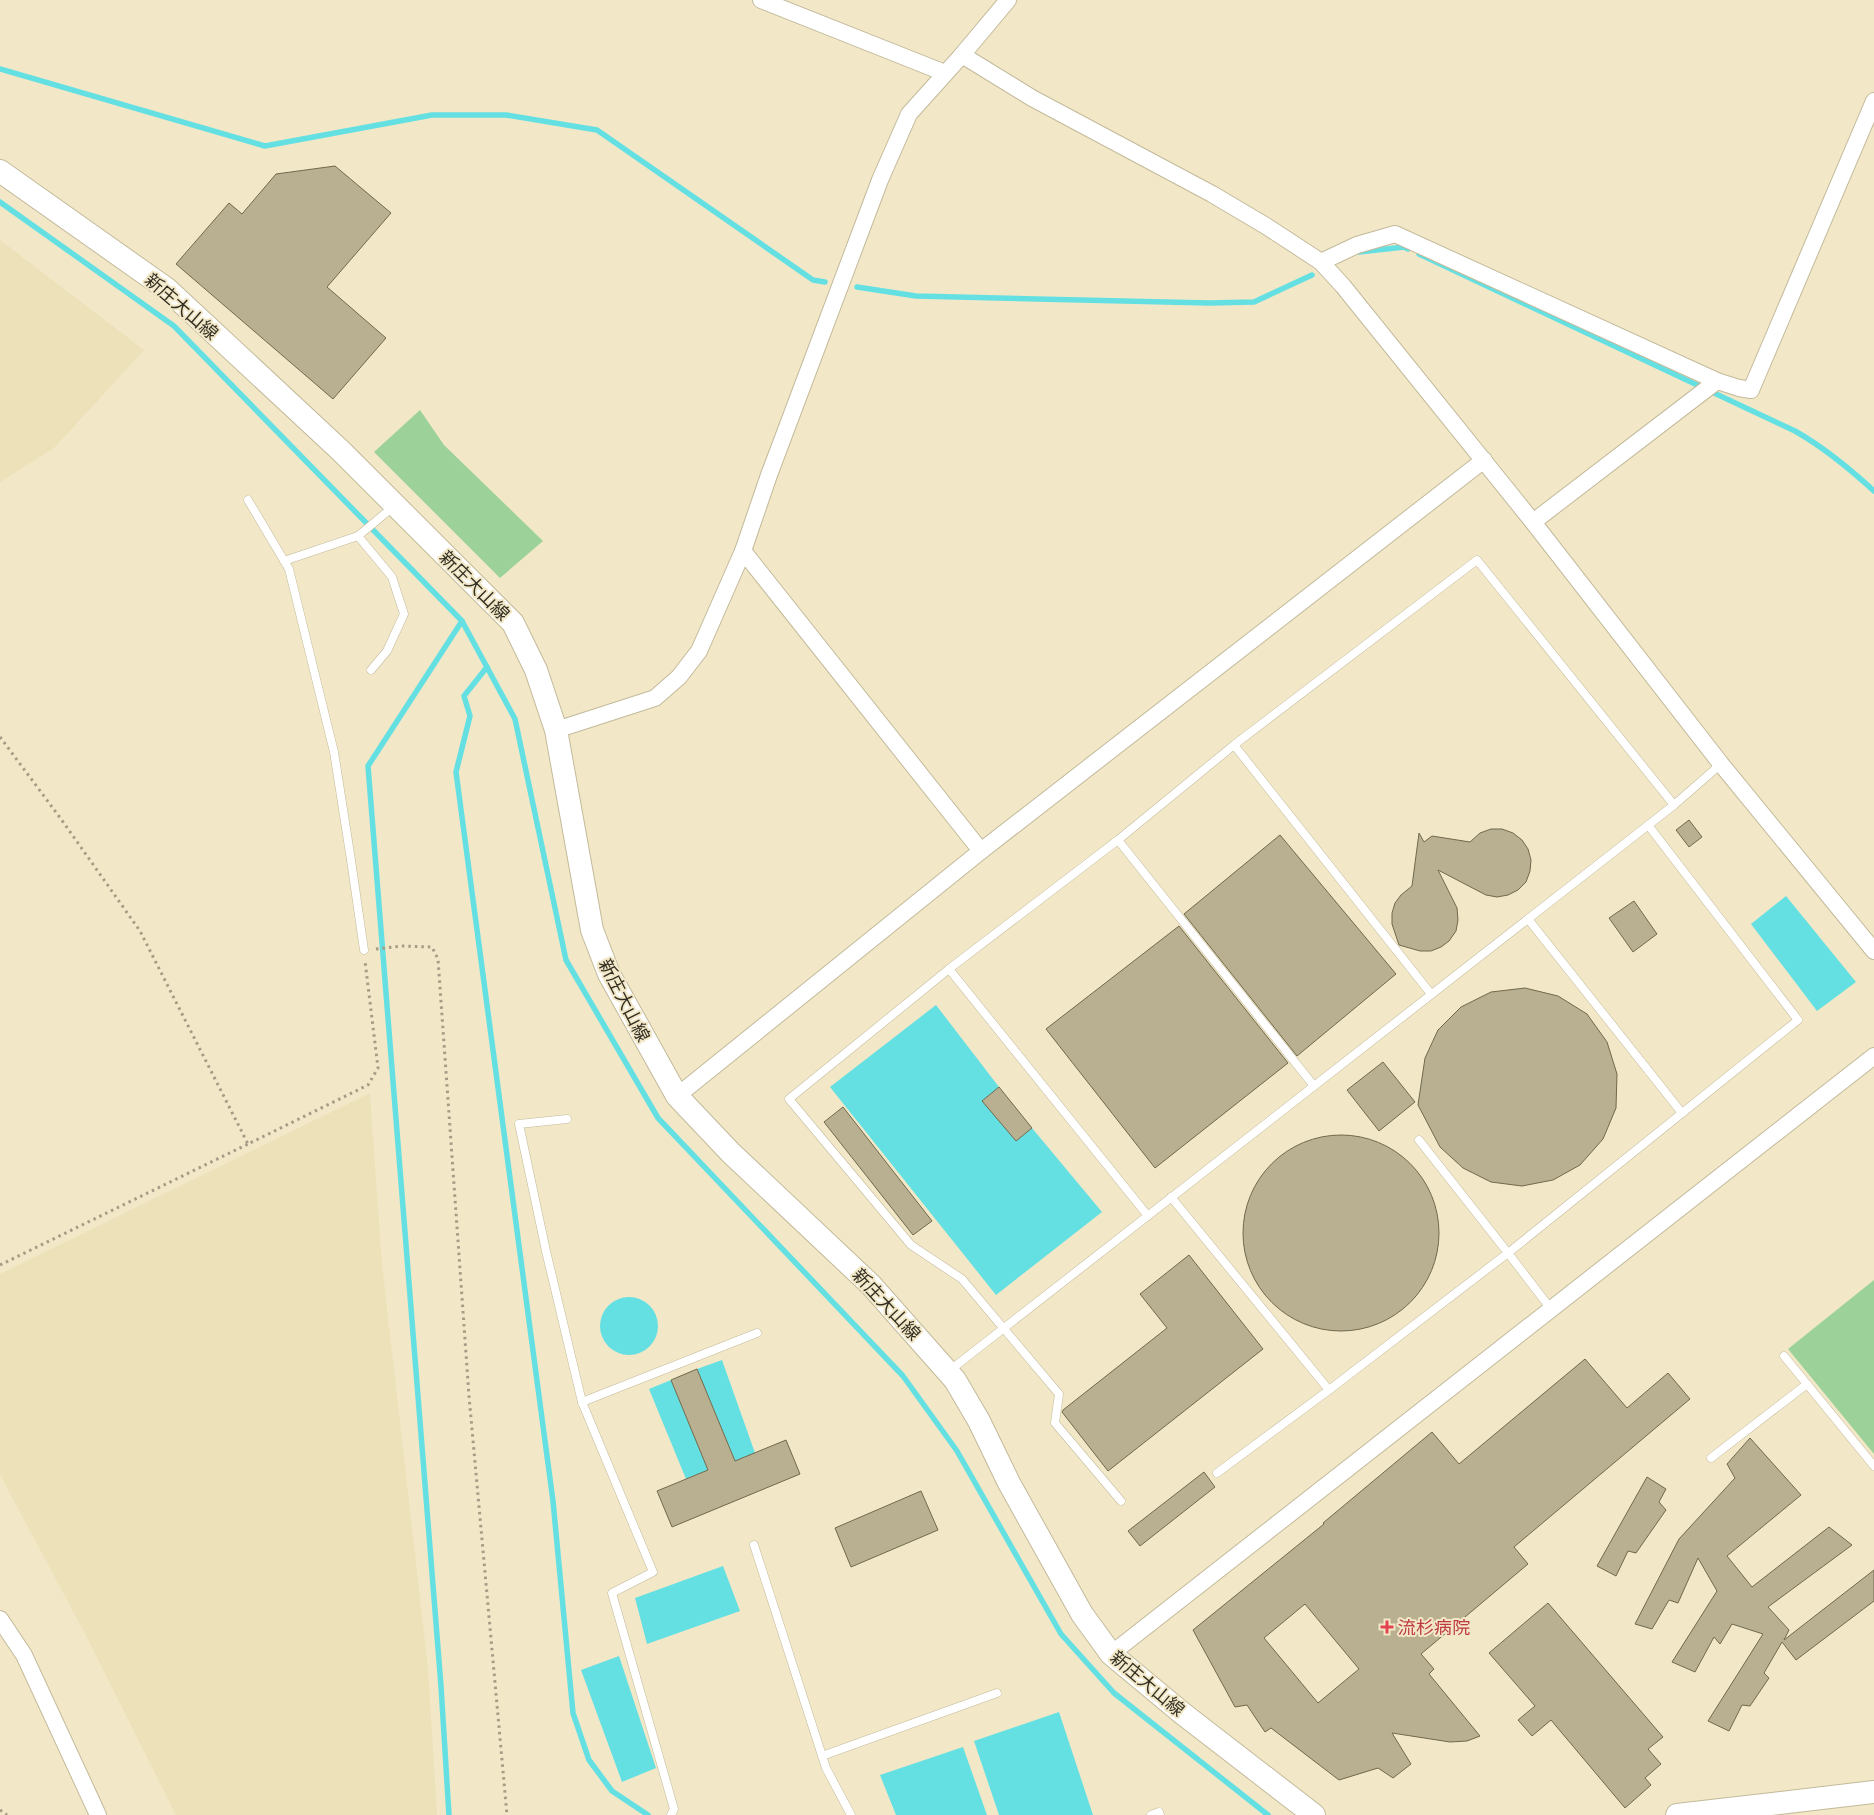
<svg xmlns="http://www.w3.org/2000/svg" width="1874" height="1815" viewBox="0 0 1874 1815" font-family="'Noto Sans','Noto Sans JP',sans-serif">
  <rect width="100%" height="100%" fill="#f2e8c8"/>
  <!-- built -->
  <g fill="#ece1b8">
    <polygon points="0,240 144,350 54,448 0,482"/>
    <polygon points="370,1093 382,1264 428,1668 437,1815 176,1815 82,1628 0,1475 0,1274"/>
  </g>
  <!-- green -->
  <g fill="#9cd299">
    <polygon points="420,410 444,445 543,541 500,578 374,452"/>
    <polygon points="1874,1280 1874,1454 1788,1349"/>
  </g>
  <!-- water -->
  <g fill="#65e0e2">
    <polygon points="1786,896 1856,982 1817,1011 1751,924"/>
    <polygon points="936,1005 999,1087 983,1101 1016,1141 1032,1128 1102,1212 996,1295 830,1087"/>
    <circle cx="629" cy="1326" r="29"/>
    <polygon points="722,1360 755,1453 735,1461 697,1369"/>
    <polygon points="671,1380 708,1470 686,1479 649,1389"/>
    <polygon points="723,1566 740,1611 647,1644 635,1598"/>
    <polygon points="619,1656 656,1768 622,1782 581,1670"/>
    <polygon points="1059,1712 1093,1815 999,1815 974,1741"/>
    <polygon points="963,1747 987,1815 896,1815 880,1775"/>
  </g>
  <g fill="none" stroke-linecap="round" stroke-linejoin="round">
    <!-- stream -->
    <g stroke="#65e0e2" stroke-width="5.5">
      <polyline points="0,69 265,146 432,115 506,115 597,130 813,280 825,282"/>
      <polyline points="0,202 174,326 462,621 515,719 566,960 658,1118 903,1376 957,1451 1061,1634 1114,1693 1268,1815"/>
      <polyline points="1359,252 1404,247 1408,249"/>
      <path d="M1419 254 1795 431C1825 448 1849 468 1874 491"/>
      <polyline points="857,287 916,296 1209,303 1254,302 1312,275"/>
      <polyline points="487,667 464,696 470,716 456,772 553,1501 573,1713 589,1760 612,1791 648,1815"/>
      <polyline points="449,1815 441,1686 368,766 462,621"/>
    </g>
  </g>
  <!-- building -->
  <g fill="#b9b091" stroke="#71694c" fill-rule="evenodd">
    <polygon points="335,166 391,213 327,287 386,338 333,399 176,264 229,203 242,214 276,174"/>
    <polygon points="1689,820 1702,837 1689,847 1676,830"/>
    <polygon points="1491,829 1502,829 1513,833 1522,840 1528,849 1531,860 1530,871 1526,882 1518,890 1508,895 1497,897 1486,895 1438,870 1457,908 1458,920 1456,931 1449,941 1441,947 1431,951 1420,951 1399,945 1392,924 1392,913 1395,903 1401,895 1412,886 1419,833 1424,842 1432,836 1470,842 1480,833"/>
    <polygon points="1280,835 1396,974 1297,1056 1184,914"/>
    <polygon points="1634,901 1657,934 1633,952 1609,918"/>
    <polygon points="1179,926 1288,1063 1155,1168 1046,1029"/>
    <polygon points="1525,988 1558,996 1587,1014 1607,1042 1617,1074 1616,1108 1603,1139 1580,1165 1553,1180 1522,1186 1491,1182 1463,1168 1440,1147 1418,1105 1425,1058 1438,1030 1461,1007 1491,992"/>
    <polygon points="1383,1062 1415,1102 1379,1131 1347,1090"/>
    <polygon points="999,1087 1032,1128 1016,1141 982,1101"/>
    <polygon points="843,1107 932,1221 913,1235 824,1122"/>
    <circle cx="1341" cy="1233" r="98"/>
    <polygon points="1189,1255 1263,1349 1108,1471 1062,1412 1063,1410 1167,1328 1140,1294"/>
    <path d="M1585 1359 1627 1408 1668 1373 1690 1399 1514 1547 1528 1564 1421 1654 1434 1669 1429 1674 1480 1736 1467 1741 1450 1742 1392 1733 1411 1764 1393 1778 1378 1768 1339 1780 1271 1728 1265 1732 1247 1705 1235 1707 1193 1630 1324 1524 1323 1523 1432 1432 1459 1464ZM1305 1604 1359 1669 1318 1703 1264 1638Z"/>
    <polygon points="697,1369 735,1461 786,1440 800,1474 672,1527 657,1491 708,1470 671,1380"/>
    <polygon points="1750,1438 1801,1495 1727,1556 1752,1587 1829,1527 1852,1545 1768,1607 1789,1630 1784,1640 1874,1570 1874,1601 1796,1660 1782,1642 1764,1673 1769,1678 1750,1706 1742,1705 1729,1731 1708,1721 1763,1634 1732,1624 1720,1644 1714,1637 1695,1672 1672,1662 1717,1591 1698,1558 1678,1603 1669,1600 1652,1629 1635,1624 1679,1539 1735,1478 1727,1464"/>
    <polygon points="1204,1472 1215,1487 1140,1546 1128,1531"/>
    <polygon points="1647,1477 1666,1489 1659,1502 1666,1510 1636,1553 1628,1551 1616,1576 1597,1566"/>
    <polygon points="921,1491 938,1530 851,1567 835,1528"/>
    <polygon points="1548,1603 1663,1737 1648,1749 1661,1764 1645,1778 1651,1785 1625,1808 1551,1720 1532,1736 1518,1720 1535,1706 1489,1653"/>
  </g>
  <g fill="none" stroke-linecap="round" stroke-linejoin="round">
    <defs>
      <g id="lane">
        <polyline points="248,500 289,569 334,752 351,860 364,950"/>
        <polyline points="284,561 358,536"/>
        <polyline points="371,670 387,651 404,614 392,577 358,536 393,507"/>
        <polyline points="1234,745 1477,560 1674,805"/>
        <polyline points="1118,840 1234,745 1431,994"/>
        <polyline points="1528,919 1682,1113"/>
        <polyline points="949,969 1118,840 1314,1086"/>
        <polyline points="567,1119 519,1124 546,1251 582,1402"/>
        <polyline points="1171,1197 1329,1390 1217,1473"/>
        <polyline points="1551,1309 1508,1253 1798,1020 1648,825"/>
        <polyline points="1784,1356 1874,1466"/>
        <polyline points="949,1371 1674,805 1721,764"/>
        <polyline points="1329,1390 1508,1253 1419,1140"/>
        <polyline points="1711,1458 1807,1384"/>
        <polyline points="1121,1501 1055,1423 1059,1394 962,1279 911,1245 789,1099 949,969 1148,1216"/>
        <polyline points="754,1545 826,1768 851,1815"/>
        <polyline points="822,1756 997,1693"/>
        <polyline points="671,1815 674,1809 612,1593 653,1572 582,1402 757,1333"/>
        <polyline points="1151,1815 1159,1812 1160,1815"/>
      </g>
      <g id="street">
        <polyline points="761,0 945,73"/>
        <polyline points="962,55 1032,98 1212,194 1266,226 1321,262 1343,286 1533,522 1721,764 1874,951"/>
        <polyline points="1321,262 1357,245 1395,234 1717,381"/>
        <polyline points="1533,522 1717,381 1739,388 1751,390 1874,101"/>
        <polyline points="743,551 981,851"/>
        <polyline points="556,730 655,698 679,677 699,651 743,551 769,475 880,180 909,114 962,55 1008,0"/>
        <polyline points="677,1096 981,851 1484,460"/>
        <polyline points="0,1619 24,1655 98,1815"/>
        <polyline points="1111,1654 1874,1056"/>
      </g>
      <g id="secondary">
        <polyline points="0,171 167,289 341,451 513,623 536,670 556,730 592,930 609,974 677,1096 731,1153 871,1285 955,1380 979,1421 1009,1483 1082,1614 1111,1654 1182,1713 1314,1815"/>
        <polyline points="1677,1815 1874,1792"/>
      </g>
    </defs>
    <!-- lane casing -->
    <use href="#lane" stroke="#c3ba9b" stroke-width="9"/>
    <!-- street casing -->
    <use href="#street" stroke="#c3ba9b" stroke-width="18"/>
    <!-- secondary casing -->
    <use href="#secondary" stroke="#c3ba9b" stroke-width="24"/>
    <!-- path -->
    <g stroke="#a49c84" stroke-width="3" stroke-dasharray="2.5 4" stroke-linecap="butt">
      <polyline points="0,737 61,819 140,931 248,1144 368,1085 378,1068 365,961"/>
      <polyline points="376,949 403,946 432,947 438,959 469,1396 507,1815"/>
      <polyline points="0,1265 248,1144"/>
      <polyline points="0,1810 7,1815"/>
    </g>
    <!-- lane -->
    <use href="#lane" stroke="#fff" stroke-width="8"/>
    <!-- street -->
    <use href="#street" stroke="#fff" stroke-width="16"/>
    <!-- secondary -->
    <use href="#secondary" stroke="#fff" stroke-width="22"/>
  </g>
  <!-- markers -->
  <path fill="#e0444e" stroke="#f2e8c8" stroke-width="2" d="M1384.5 1619.5h5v5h5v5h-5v5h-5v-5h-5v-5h5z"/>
  <g text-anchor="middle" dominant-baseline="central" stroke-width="4" stroke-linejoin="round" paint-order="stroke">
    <!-- street labels -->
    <g font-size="18" fill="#322e22" stroke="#f2e8c8">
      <text transform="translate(182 306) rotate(41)">新庄大山線</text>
      <text transform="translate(475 585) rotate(45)">新庄大山線</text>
      <text transform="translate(625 1000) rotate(63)">新庄大山線</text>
      <text transform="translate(887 1304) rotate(47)">新庄大山線</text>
      <text transform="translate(1148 1683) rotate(40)">新庄大山線</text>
    </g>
    <!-- health labels -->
    <g font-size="18" fill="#be3a42" stroke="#f2e8c8" text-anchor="start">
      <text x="1398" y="1627">流杉病院</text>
    </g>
  </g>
</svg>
